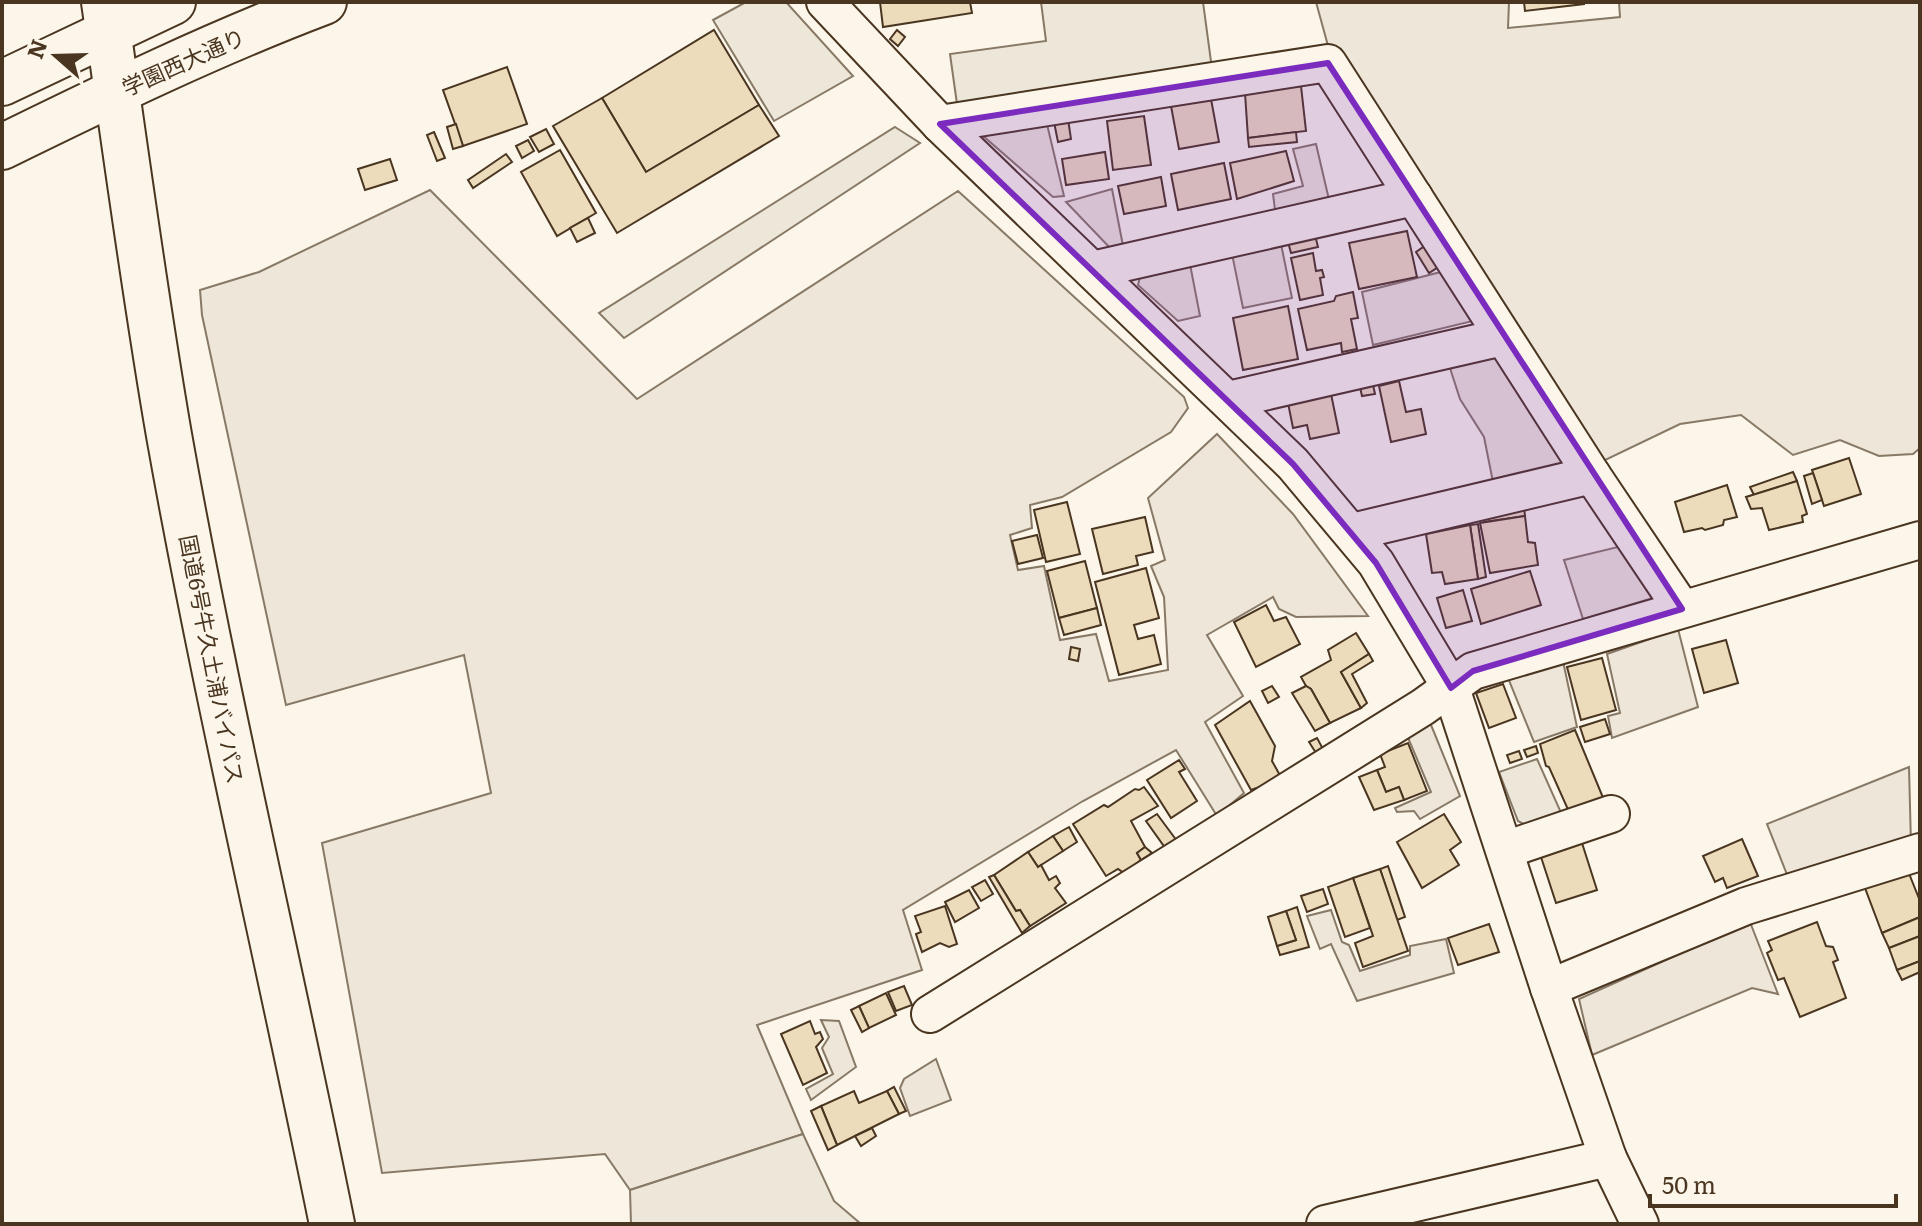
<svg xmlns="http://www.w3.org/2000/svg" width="1922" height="1226" viewBox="0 0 1922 1226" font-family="Literata,'Noto Sans JP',serif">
  <rect width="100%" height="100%" fill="#fbf6e9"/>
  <!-- green -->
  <g fill="#ede6d9" stroke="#887966" stroke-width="2">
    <polygon points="1316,2 1509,2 1508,28 1620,17 1619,2 1920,2 1920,448 1913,454 1879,456 1840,440 1793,455 1741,415 1680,424 1599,463 1330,53"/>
    <polygon points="1046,120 1064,196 1053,197 982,135"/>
    <polygon points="1316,144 1330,204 1275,210 1273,194 1303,186 1293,149"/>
    <polygon points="1112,189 1124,251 1112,250 1066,202"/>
    <polygon points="430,190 637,399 958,191 1184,397 1188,408 1171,432 1062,497 1030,505 1032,528 1010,535 1018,570 1044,566 1060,640 1096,634 1109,681 1168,670 1164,597 1151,566 1165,560 1148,498 1217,434 1293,514 1368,616 1296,617 1279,609 1273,597 1207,635 1243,696 1205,722 1244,793 1217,816 1176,750 1083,801 903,910 922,970 757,1025 803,1134 630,1190 605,1154 382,1173 322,843 491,793 464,655 286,705 202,315 200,290 259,272"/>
    <polygon points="1280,239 1292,298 1243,308 1231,249"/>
    <polygon points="1441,272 1477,320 1373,345 1362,292"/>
    <polygon points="1500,354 1566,458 1559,471 1494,487 1484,437 1460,399 1449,365"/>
    <polygon points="1626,545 1658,584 1653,598 1583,619 1564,560"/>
    <polygon points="1678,629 1698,707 1612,738 1608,716 1620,713 1607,654"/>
    <polygon points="1563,661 1577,727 1534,742 1508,678"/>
    <polygon points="1429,720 1460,796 1420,819 1414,811 1397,812 1395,808 1431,792 1406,733"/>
    <polygon points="1909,767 1911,845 1788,877 1767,824"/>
    <polygon points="1331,910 1342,942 1349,945 1360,971 1410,955 1410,946 1446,939 1454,973 1357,1001 1331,944 1320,949 1307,916"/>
    <polygon points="1750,922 1778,994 1752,988 1592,1055 1579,999"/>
    <polygon points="821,1020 839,1021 856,1067 811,1100 806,1089 833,1074 822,1048 829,1037"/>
    <polygon points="936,1059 951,1100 910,1116 900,1088 904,1079"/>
  </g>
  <!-- parking -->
  <g fill="#ede7d9" stroke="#887966" stroke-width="2">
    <polygon points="746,2 786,2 853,76 774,121 713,20"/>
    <polygon points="1041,2 1203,2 1212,69 957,104 950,54 1046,41"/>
    <polygon points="895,127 920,143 624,338 599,313"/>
    <polygon points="1189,259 1200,316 1178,321 1138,285 1142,269"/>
    <polygon points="1537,759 1563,817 1529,827 1518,821 1499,772"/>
    <polygon points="803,1134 834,1201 861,1224 631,1224 630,1190"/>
  </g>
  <!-- building -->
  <g fill="#ecdcbc" stroke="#4a3520" stroke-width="2">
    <polygon points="880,2 970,2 972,13 883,27"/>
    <polygon points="1524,2 1584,2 1584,4 1525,11"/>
    <polygon points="714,30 759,105 646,172 602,98"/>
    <polygon points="897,30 905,37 898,46 890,39"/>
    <polygon points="507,67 527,124 463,146 443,90"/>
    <polygon points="1301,86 1306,131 1248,138 1245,93"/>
    <polygon points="602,98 646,172 759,105 779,136 617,233 553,126"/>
    <polygon points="1211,99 1219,142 1179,149 1171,106"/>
    <polygon points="1144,116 1151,165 1113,170 1107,121"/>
    <polygon points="1068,119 1071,139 1058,142 1054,122"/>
    <polygon points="456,124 463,146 453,149 447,127"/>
    <polygon points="546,129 554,144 539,152 530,137"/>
    <polygon points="434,132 445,158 437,161 427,135"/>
    <polygon points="1296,132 1297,142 1249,147 1248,138"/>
    <polygon points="528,140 534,151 522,158 516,146"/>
    <polygon points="560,150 596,213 557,236 521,172"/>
    <polygon points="1286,151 1294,181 1237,199 1230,163"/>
    <polygon points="1105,152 1109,179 1066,185 1062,159"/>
    <polygon points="506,154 512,162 473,188 468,180"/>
    <polygon points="390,159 397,180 365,190 358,169"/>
    <polygon points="1224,163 1231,199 1178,210 1171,174"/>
    <polygon points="1161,177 1166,206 1124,214 1118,186"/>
    <polygon points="588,218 595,233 577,242 570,228"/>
    <polygon points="1407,231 1417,277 1359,289 1349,243"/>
    <polygon points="1315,235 1318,247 1291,253 1288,242"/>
    <polygon points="1429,243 1443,264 1429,273 1416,252"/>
    <polygon points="1313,253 1316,271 1322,270 1324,277 1320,278 1323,295 1300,300 1291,258"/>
    <polygon points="1353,292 1358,318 1351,319 1357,349 1342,352 1341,343 1307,350 1298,309 1334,301 1336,296"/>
    <polygon points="1288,306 1298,359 1243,370 1233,318"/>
    <polygon points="1372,380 1375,394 1362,396 1359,383"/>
    <polygon points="1399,381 1406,412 1421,409 1426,434 1391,442 1379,386"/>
    <polygon points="1330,389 1339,433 1310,439 1307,425 1293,428 1287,398"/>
    <polygon points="1849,458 1861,494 1824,506 1812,470"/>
    <polygon points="1793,472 1797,481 1754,495 1750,487"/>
    <polygon points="1813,473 1822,500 1812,504 1804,476"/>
    <polygon points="1797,481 1807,514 1802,516 1803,522 1769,530 1762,508 1751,509 1746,497"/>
    <polygon points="1727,485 1737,517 1724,520 1723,525 1705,530 1702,528 1684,532 1675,502"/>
    <polygon points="1067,502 1080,554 1046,562 1034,510"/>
    <polygon points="1524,507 1525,516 1484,522 1483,513"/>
    <polygon points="1525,516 1528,542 1535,543 1538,565 1490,573 1480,523"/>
    <polygon points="1145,517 1153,552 1136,556 1138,565 1103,574 1092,529"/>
    <polygon points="1478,524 1486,577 1478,579 1470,525"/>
    <polygon points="1470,525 1478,579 1445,584 1442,572 1432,573 1426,534"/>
    <polygon points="1037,535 1043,558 1018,564 1012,541"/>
    <polygon points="1085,561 1097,608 1059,618 1047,571"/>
    <polygon points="1146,568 1159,618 1134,625 1138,639 1154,635 1161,664 1119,675 1095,582"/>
    <polygon points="1530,571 1541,605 1481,624 1471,589"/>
    <polygon points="1463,590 1472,621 1446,628 1437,598"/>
    <polygon points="1266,605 1274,621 1286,617 1300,644 1256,667 1234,622"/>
    <polygon points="1097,608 1101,625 1064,635 1059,618"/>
    <polygon points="1356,633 1369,654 1341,672 1361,708 1330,723 1311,689 1306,686 1301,677 1331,660 1328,650"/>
    <polygon points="1726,640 1738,683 1704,693 1692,649"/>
    <polygon points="1071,647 1080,649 1078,661 1069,659"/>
    <polygon points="1369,654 1373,661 1352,674 1367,703 1361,708 1341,672"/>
    <polygon points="1602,658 1616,710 1581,720 1567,667"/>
    <polygon points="1503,684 1516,718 1489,728 1476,693"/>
    <polygon points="1272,686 1279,697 1268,703 1262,691"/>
    <polygon points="1306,686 1311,689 1330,723 1315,731 1292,693"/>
    <polygon points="1250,701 1275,746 1272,761 1282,779 1251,790 1215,725"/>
    <polygon points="1605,719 1610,734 1585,742 1580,727"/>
    <polygon points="1575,730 1604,800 1570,814 1549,767 1546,766 1540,744"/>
    <polygon points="1317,738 1323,749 1316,753 1309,742"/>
    <polygon points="1408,743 1427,791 1404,800 1399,787 1386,792 1377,770 1385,767 1380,754"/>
    <polygon points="1536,746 1538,753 1527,757 1524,750"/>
    <polygon points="1519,751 1522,759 1510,763 1507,755"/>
    <polygon points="1179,760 1185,769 1179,772 1197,801 1171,818 1147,780"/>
    <polygon points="1377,770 1386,792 1399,787 1404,800 1374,810 1359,777"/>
    <polygon points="1144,787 1158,806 1131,821 1145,847 1137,853 1141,860 1124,873 1118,869 1106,876 1073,824 1104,805 1108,807 1135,789 1139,790"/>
    <polygon points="1157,814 1177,841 1166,849 1146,821"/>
    <polygon points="1444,814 1461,842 1450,850 1459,865 1422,888 1397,842"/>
    <polygon points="1069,827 1077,842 1063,851 1053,836"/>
    <polygon points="1053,836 1063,851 1038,867 1028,852"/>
    <polygon points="1742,839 1758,876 1727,888 1723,878 1715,882 1703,856"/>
    <polygon points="1582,843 1597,890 1556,903 1541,857"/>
    <polygon points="1145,847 1152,853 1141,860 1137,853"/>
    <polygon points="1028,852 1038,867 1041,865 1049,880 1056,876 1060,883 1055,888 1066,903 1030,926 1020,910 1016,911 994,875"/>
    <polygon points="1388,866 1405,917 1397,920 1380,869"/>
    <polygon points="1380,869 1408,951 1363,967 1355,943 1373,936 1353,878"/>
    <polygon points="1908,871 1920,901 1920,917 1882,933 1865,888"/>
    <polygon points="994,875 1016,911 1020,910 1030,926 1022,933 989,877"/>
    <polygon points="1353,878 1370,928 1345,937 1328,887"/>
    <polygon points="985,880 993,894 981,901 972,887"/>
    <polygon points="1323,889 1328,904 1307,912 1301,896"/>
    <polygon points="969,890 979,908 955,922 945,902"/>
    <polygon points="945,906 957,944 949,947 940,943 922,952 916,934 921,932 915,916"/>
    <polygon points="1297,907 1309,947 1280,955 1277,946 1296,940 1286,911"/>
    <polygon points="1286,911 1296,940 1277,946 1268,917"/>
    <polygon points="1920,917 1920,936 1889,948 1882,933"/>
    <polygon points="1817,922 1826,946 1833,947 1838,960 1833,962 1846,998 1800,1017 1784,978 1778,980 1767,953 1772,950 1768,941"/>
    <polygon points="1489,924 1499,952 1458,965 1448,938"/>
    <polygon points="1920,936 1920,961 1897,970 1889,948"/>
    <polygon points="1920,961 1920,972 1902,980 1897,970"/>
    <polygon points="904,986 912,1005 896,1011 888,992"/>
    <polygon points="886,993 896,1015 869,1028 859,1006"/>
    <polygon points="859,1006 869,1028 862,1032 851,1010"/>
    <polygon points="810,1021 815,1034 820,1032 823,1039 816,1047 827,1073 803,1085 781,1034"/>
    <polygon points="894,1087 906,1111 899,1114 887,1091"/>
    <polygon points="854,1091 859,1103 887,1091 899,1114 837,1145 821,1106"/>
    <polygon points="821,1106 837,1145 828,1150 811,1111"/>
    <polygon points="872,1128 876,1136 861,1146 855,1136"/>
  </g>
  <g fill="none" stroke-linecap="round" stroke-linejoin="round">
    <defs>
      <g id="minor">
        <polyline points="825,2 940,124 1293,464 1376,563 1451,688 1549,988 1608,1158 1640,1224"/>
        <polyline points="940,124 1328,63 1592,475 1682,609"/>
        <polyline points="1092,270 1414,197"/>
        <polyline points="1228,400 1503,337"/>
        <polyline points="1352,532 1592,475"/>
        <polyline points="1505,850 1611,814"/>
        <polyline points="1549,988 1746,906 1920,852"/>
        <polyline points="930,1014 1423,707 1473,671 1920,540"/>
        <polyline points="1325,1224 1608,1158"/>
      </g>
      <g id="major">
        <polyline points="2,83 173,2"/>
        <path d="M2 147C108 95 213 44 324 2"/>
      </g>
      <path id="highway" d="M104 2C125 146 144 291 169 435 216 699 279 961 332 1224"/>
    </defs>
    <!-- minor casing -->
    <use href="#minor" stroke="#4a3520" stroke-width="40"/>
    <!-- major casing -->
    <use href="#major" stroke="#4a3520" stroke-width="48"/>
    <!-- highway casing -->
    <use href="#highway" stroke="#4a3520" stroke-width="48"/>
    <!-- minor -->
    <use href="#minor" stroke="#fbf6e9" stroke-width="36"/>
    <!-- major -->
    <use href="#major" stroke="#fbf6e9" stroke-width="44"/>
    <!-- highway -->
    <use href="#highway" stroke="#fbf6e9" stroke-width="44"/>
  </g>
  <!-- marked area -->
  <path fill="#7b2cbf" fill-opacity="0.2" stroke="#7b2cbf" stroke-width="6" stroke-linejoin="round" d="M1328 63 1682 609 1473 671 1451 688 1376 563 1293 464 940 124Z"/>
  <g text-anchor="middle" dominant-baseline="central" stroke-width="6" stroke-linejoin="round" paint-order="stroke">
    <!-- street labels -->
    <g font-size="22" fill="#4a3520" stroke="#fbf6e9">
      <text transform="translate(183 61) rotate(-24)">学園西大通り</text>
      <text transform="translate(213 659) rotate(79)">国道6号牛久土浦バイパス</text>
    </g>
  </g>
  <!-- border -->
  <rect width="1922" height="1226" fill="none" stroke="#4a3520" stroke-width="8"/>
  <!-- north arrow -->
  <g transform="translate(56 56) rotate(290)" stroke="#fbf6e9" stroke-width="6" paint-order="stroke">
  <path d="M0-6L14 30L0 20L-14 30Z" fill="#4a3520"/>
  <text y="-12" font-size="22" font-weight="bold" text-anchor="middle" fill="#4a3520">N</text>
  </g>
  <!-- scale -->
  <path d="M1650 1194v12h246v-12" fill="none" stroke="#4a3520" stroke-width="4"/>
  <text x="1662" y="1194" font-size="24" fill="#4a3520" stroke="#fbf6e9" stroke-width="6" paint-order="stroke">50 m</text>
</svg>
